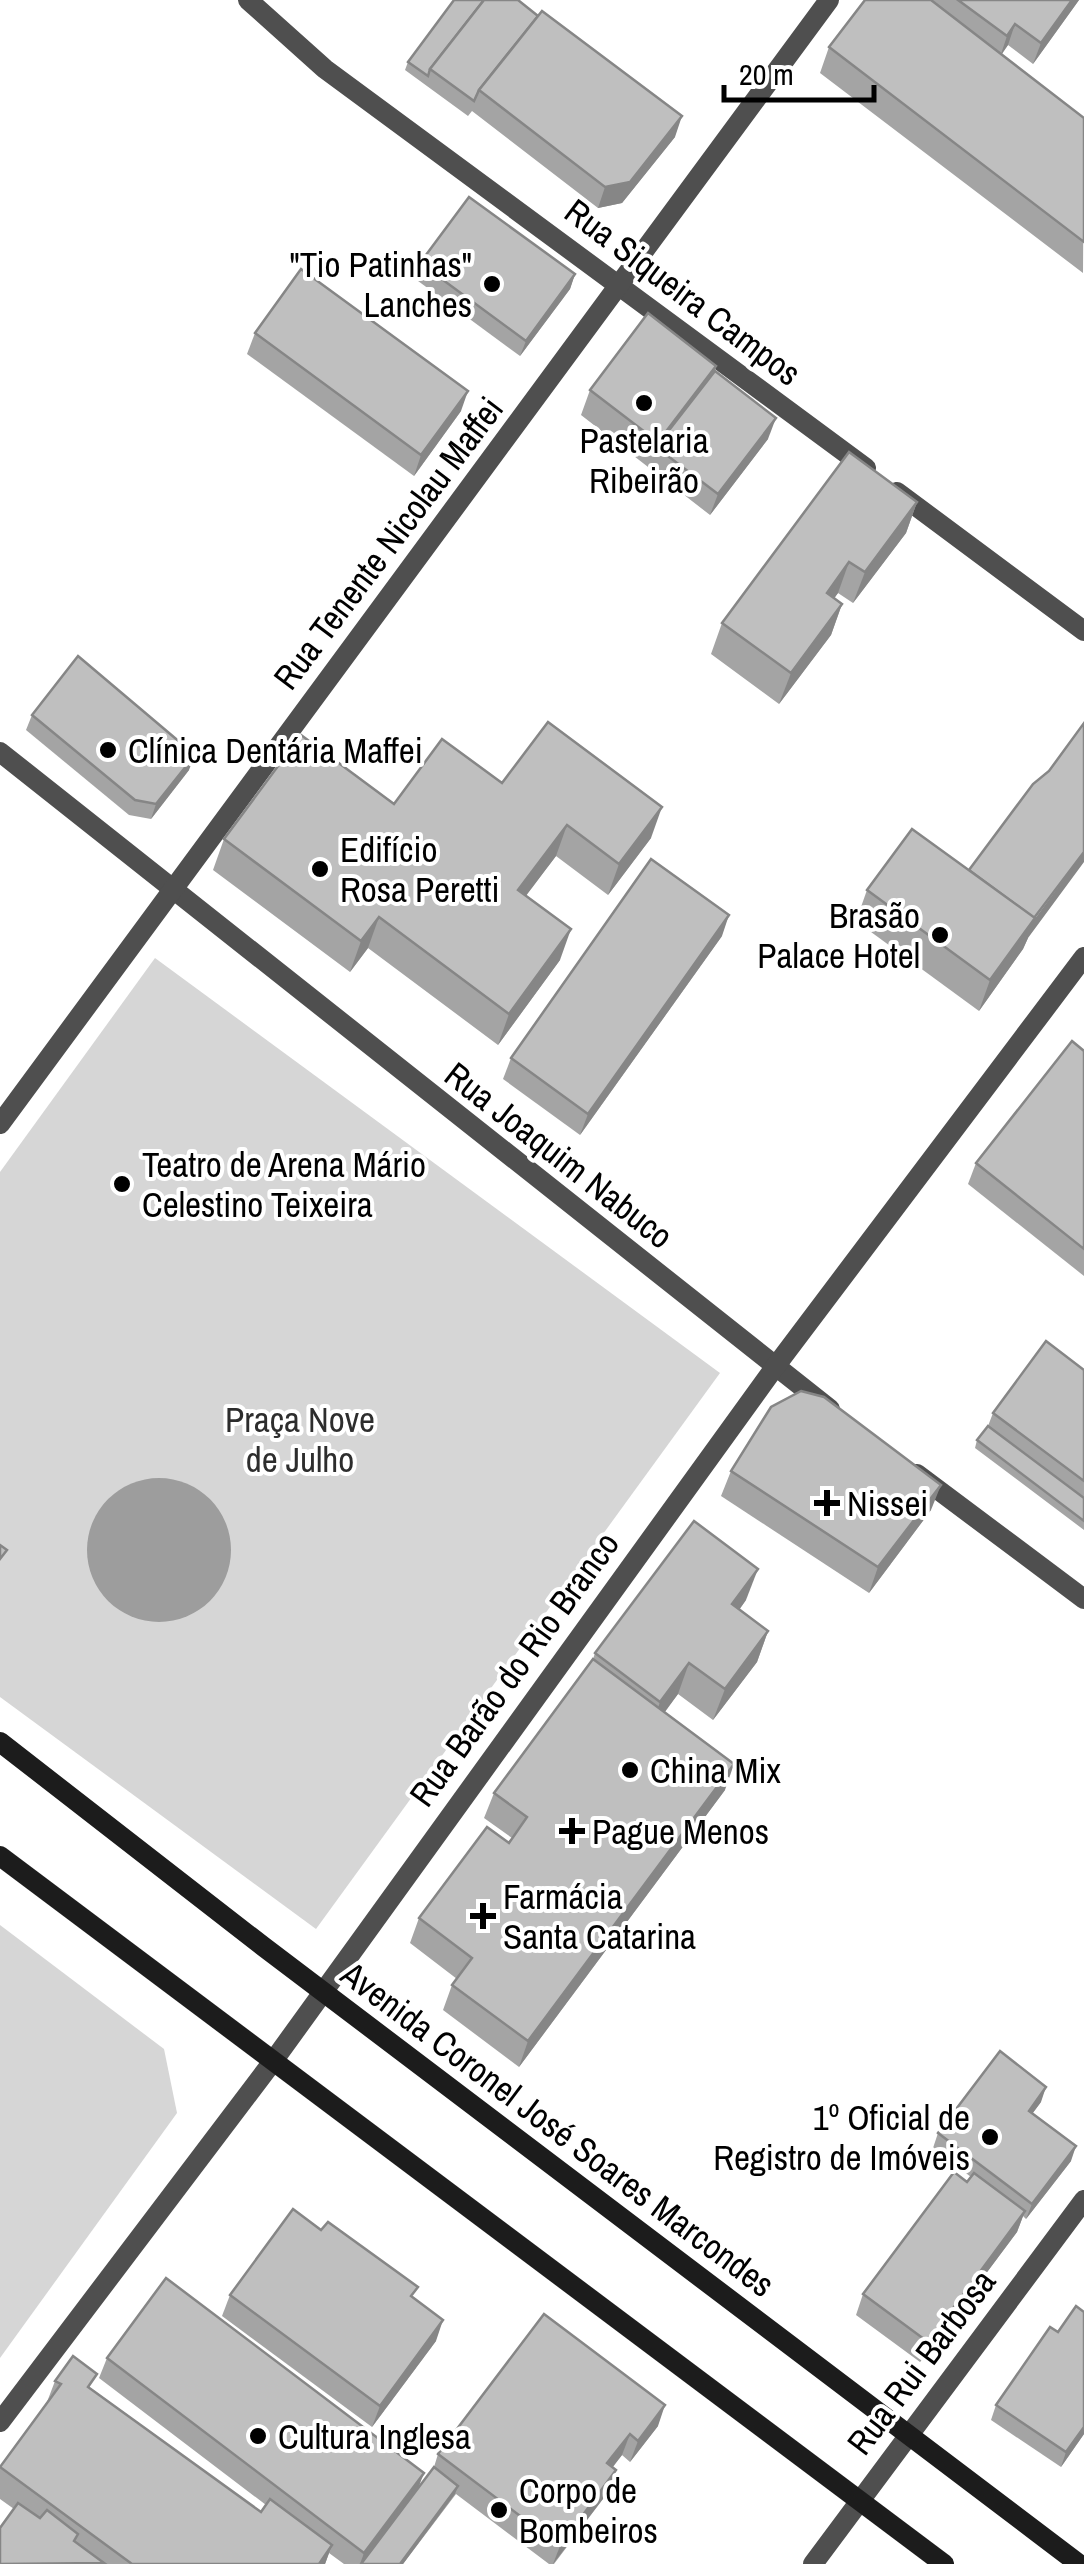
<svg xmlns="http://www.w3.org/2000/svg" width="1084" height="2564" viewBox="0 0 1084 2564" font-family="'Archivo Narrow',sans-serif">
  <rect width="100%" height="100%" fill="#fff"/>
  <!-- green -->
  <g fill="#d6d6d6">
    <polygon points="155,958 720,1373 316,1929 0,1697 0,1172"/>
    <polygon points="0,1925 164,2049 177,2113 0,2358"/>
  </g>
  <!-- water -->
  <circle fill="#9d9d9d" cx="159" cy="1550" r="72"/>
  <g fill="none" stroke-linecap="round" stroke-linejoin="round">
    <!-- street -->
    <g stroke="#4f4f4f" stroke-width="20">
      <polyline points="248,0 325,69 866,468"/>
      <polyline points="897,492 1084,631"/>
      <polyline points="0,752 830,1409"/>
      <polyline points="0,1124 829,0"/>
      <polyline points="917,1474 1084,1599"/>
      <polyline points="0,2422 274,2060 775,1367 1084,957"/>
      <polyline points="813,2564 1084,2200"/>
    </g>
    <!-- secondary -->
    <g stroke="#1c1c1c" stroke-width="20">
      <polyline points="0,1742 264,1947 1079,2564"/>
      <polyline points="0,1856 944,2564"/>
    </g>
  </g>
  <!-- wall -->
  <g fill="#a4a4a4">
    <polygon points="865,0 1079,0 1033,64 1008,45 1001,54 1084,118 1083,273 820,73 829,47"/>
    <polygon points="408,62 675,137 622,203 598,208 472,111 468,116 405,70"/>
    <polygon points="420,263 575,274 570,289 520,356 414,278"/>
    <polygon points="255,333 461,411 414,476 247,354"/>
    <polygon points="716,366 715,371 768,439 710,515 581,415 590,390"/>
    <polygon points="917,502 906,533 853,603 838,593 834,598 842,604 831,635 779,704 711,654 722,623"/>
    <polygon points="32,715 189,770 151,819 129,815 26,730"/>
    <polygon points="502,783 651,838 608,895 556,856 526,895 560,960 498,1045 368,948 350,972 213,870 224,839"/>
    <polygon points="867,890 1028,938 1023,949 979,1011 856,921"/>
    <polygon points="722,936 580,1135 503,1079 511,1058"/>
    <polygon points="1084,1051 1084,1276 968,1184 976,1163"/>
    <polygon points="1084,1370 1084,1530 975,1448 977,1440 988,1426 993,1413"/>
    <polygon points="731,1471 931,1510 869,1593 721,1496"/>
    <polygon points="746,1600 739,1610 768,1631 757,1662 713,1720 678,1694 664,1712 725,1790 519,2067 443,2010 452,1985 457,1979 410,1943 419,1918 512,1838 484,1818 494,1793 593,1659 595,1653"/>
    <polygon points="1041,2102 1032,2114 1071,2161 1026,2219 1023,2216 1017,2232 920,2362 856,2315 863,2294 971,2177 933,2148 938,2133"/>
    <polygon points="230,2295 414,2298 436,2341 372,2427 222,2316"/>
    <polygon points="1084,2312 1084,2434 1061,2467 991,2420 996,2405 1058,2332"/>
    <polygon points="107,2358 419,2486 434,2467 438,2454 658,2426 630,2462 622,2455 612,2467 609,2491 554,2564 549,2564 456,2494 403,2564 344,2564 329,2553 325,2564 0,2564 14,2509 0,2499 0,2467 47,2402 55,2381 92,2389 261,2512 266,2505 99,2378"/>
  </g>
  <!-- shaded-wall -->
  <g fill="#868686">
    <polygon points="1072,0 1079,0 1033,64 1041,43"/>
    <polygon points="1015,24 1008,45 1000,57 1007,36"/>
    <polygon points="682,116 675,137 622,203 598,208 605,187"/>
    <polygon points="575,274 570,289 520,356 526,341"/>
    <polygon points="468,391 461,411 414,476 421,455"/>
    <polygon points="776,418 768,439 710,515 718,494"/>
    <polygon points="917,502 906,533 853,603 865,572"/>
    <polygon points="849,562 838,593 816,624 827,593"/>
    <polygon points="842,604 831,635 779,704 791,673"/>
    <polygon points="195,755 189,770 151,819 156,804"/>
    <polygon points="662,807 651,838 608,895 619,864"/>
    <polygon points="567,825 556,856 507,921 518,890"/>
    <polygon points="1084,852 1084,862 1028,938 1023,949 979,1011 990,980"/>
    <polygon points="729,915 722,936 580,1135 588,1114"/>
    <polygon points="379,917 368,948 350,972 361,941"/>
    <polygon points="571,929 560,960 498,1045 509,1014"/>
    <polygon points="941,1485 931,1510 869,1593 878,1567"/>
    <polygon points="758,1569 746,1600 721,1635 732,1604"/>
    <polygon points="768,1631 757,1662 713,1720 725,1689"/>
    <polygon points="689,1663 678,1694 649,1734 660,1702"/>
    <polygon points="734,1764 725,1790 519,2067 528,2041"/>
    <polygon points="1046,2087 1041,2102 1023,2126 1029,2111"/>
    <polygon points="1076,2146 1071,2161 1026,2219 1032,2204"/>
    <polygon points="1025,2211 1017,2232 920,2362 928,2342"/>
    <polygon points="443,2320 436,2341 372,2427 380,2406"/>
    <polygon points="665,2405 658,2426 630,2462 638,2441"/>
    <polygon points="1084,2427 1084,2434 1061,2467 1066,2452"/>
    <polygon points="630,2434 622,2455 600,2484 607,2463"/>
    <polygon points="616,2470 609,2491 553,2564 560,2546"/>
    <polygon points="424,2473 416,2494 360,2564 364,2553"/>
    <polygon points="458,2486 455,2494 403,2564 400,2564"/>
    <polygon points="332,2545 325,2564 319,2564"/>
  </g>
  <!-- building -->
  <g fill="#bfbfbf" stroke="#868686" stroke-width="2.5">
    <polygon points="454,0 484,0 430,69 428,76 408,62"/>
    <polygon points="484,0 518,0 538,16 479,90 474,101 430,69"/>
    <polygon points="865,0 931,0 1084,118 1084,242 829,47"/>
    <polygon points="958,0 1072,0 1041,43 1015,24 1007,36"/>
    <polygon points="542,11 682,116 630,182 605,187 479,90"/>
    <polygon points="469,197 575,274 526,341 420,263"/>
    <polygon points="301,269 468,391 421,455 255,333"/>
    <polygon points="648,313 716,366 658,442 590,390"/>
    <polygon points="715,371 776,418 718,494 656,447"/>
    <polygon points="849,452 917,502 865,572 849,562 827,593 842,604 791,673 722,623"/>
    <polygon points="78,656 195,755 156,804 135,800 32,715"/>
    <polygon points="548,722 662,807 619,864 567,825 518,890 571,929 509,1014 379,917 361,941 224,839 301,735 394,804 442,739 502,783"/>
    <polygon points="1084,723 1084,852 1034,918 969,870 1033,784 1049,771"/>
    <polygon points="912,829 1035,918 990,980 867,890"/>
    <polygon points="651,859 729,915 588,1114 511,1058"/>
    <polygon points="1072,1041 1084,1051 1084,1249 976,1163"/>
    <polygon points="1046,1341 1084,1370 1084,1481 993,1413"/>
    <polygon points="801,1391 824,1397 941,1485 878,1567 731,1471 771,1407"/>
    <polygon points="988,1426 1084,1498 1084,1521 977,1440"/>
    <polygon points="694,1521 758,1569 732,1604 768,1631 725,1689 689,1663 660,1702 595,1653"/>
    <polygon points="0,1545 7,1550 0,1559"/>
    <polygon points="593,1659 734,1764 528,2041 452,1985 472,1958 419,1918 487,1827 509,1843 527,1817 494,1793"/>
    <polygon points="1000,2051 1046,2087 1029,2111 1076,2146 1032,2204 938,2133"/>
    <polygon points="954,2172 967,2182 974,2173 1025,2211 928,2342 863,2294"/>
    <polygon points="293,2209 321,2230 328,2222 418,2287 411,2296 443,2320 380,2406 230,2295"/>
    <polygon points="166,2278 424,2473 364,2553 107,2358"/>
    <polygon points="1076,2306 1084,2312 1084,2427 1066,2452 996,2405 1050,2327 1058,2332"/>
    <polygon points="544,2314 665,2405 638,2441 630,2434 607,2463 616,2470 560,2546 438,2454"/>
    <polygon points="73,2356 97,2374 88,2387 261,2512 270,2499 332,2545 319,2564 132,2564 0,2467 61,2384 55,2381"/>
    <polygon points="434,2467 458,2486 400,2564 361,2564"/>
    <polygon points="18,2503 40,2518 47,2510 78,2534 74,2541 104,2563 0,2564 0,2528"/>
  </g>
  <!-- markers -->
  <g fill="#000" stroke="#fff" stroke-width="4">
    <circle cx="492" cy="284" r="10"/>
    <circle cx="644" cy="403" r="10"/>
    <circle cx="108" cy="750" r="10"/>
    <circle cx="320" cy="869" r="10"/>
    <circle cx="940" cy="935" r="10"/>
    <circle cx="122" cy="1184" r="10"/>
    <path d="M822 1488h10v10h10v10h-10v10h-10v-10h-10v-10h10z"/>
    <circle cx="630" cy="1770" r="10"/>
    <path d="M567 1816h10v10h10v10h-10v10h-10v-10h-10v-10h10z"/>
    <path d="M478 1901h10v10h10v10h-10v10h-10v-10h-10v-10h10z"/>
    <circle cx="990" cy="2137" r="10"/>
    <circle cx="258" cy="2436" r="10"/>
    <circle cx="499" cy="2510" r="10"/>
  </g>
  <g text-anchor="middle" dominant-baseline="central" stroke-width="8" stroke-linejoin="round" paint-order="stroke">
    <!-- poi labels -->
    <g font-size="35" fill="#000" stroke="#fff" text-anchor="start">
      <text x="472" y="264" text-anchor="end">"Tio Patinhas"<tspan x="472" dy="40">Lanches</tspan></text>
      <text x="644" y="440" text-anchor="middle">Pastelaria<tspan x="644" dy="40">Ribeirão</tspan></text>
      <text x="128" y="750">Clínica Dentária Maffei</text>
      <text x="340" y="849">Edifício<tspan x="340" dy="40">Rosa Peretti</tspan></text>
      <text x="920" y="915" text-anchor="end">Brasão<tspan x="920" dy="40">Palace Hotel</tspan></text>
      <text x="142" y="1164">Teatro de Arena Mário<tspan x="142" dy="40">Celestino Teixeira</tspan></text>
      <text x="847" y="1503">Nissei</text>
      <text x="650" y="1770">China Mix</text>
      <text x="592" y="1831">Pague Menos</text>
      <text x="503" y="1896">Farmácia<tspan x="503" dy="40">Santa Catarina</tspan></text>
      <text x="970" y="2117" text-anchor="end">1º Oficial de<tspan x="970" dy="40">Registro de Imóveis</tspan></text>
      <text x="278" y="2436">Cultura Inglesa</text>
      <text x="519" y="2490">Corpo de<tspan x="519" dy="40">Bombeiros</tspan></text>
    </g>
    <!-- street labels -->
    <g font-size="35" fill="#000" stroke="#fff">
      <text transform="translate(683 292) rotate(37)">Rua Siqueira Campos</text>
      <text transform="translate(388 543) rotate(-53)">Rua Tenente Nicolau Maffei</text>
      <text transform="translate(559 1155) rotate(38)">Rua Joaquim Nabuco</text>
      <text transform="translate(514 1669) rotate(-54)">Rua Barão do Rio Branco</text>
      <text transform="translate(558 2129) rotate(37)">Avenida Coronel José Soares Marcondes</text>
      <text transform="translate(921 2362) rotate(-53)">Rua Rui Barbosa</text>
    </g>
    <!-- park labels -->
    <g font-size="35" fill="#2d2d2d" stroke="#fff">
      <text x="300" y="1419">Praça Nove<tspan x="300" dy="40">de Julho</tspan></text>
    </g>
  </g>
  <!-- scale -->
  <path d="M724 85v15h150v-15" fill="none" stroke="#000000" stroke-width="5"/>
  <text x="739" y="85" font-size="30" fill="#000000" stroke="#ffffff" stroke-width="8" paint-order="stroke">20 m</text>
</svg>
